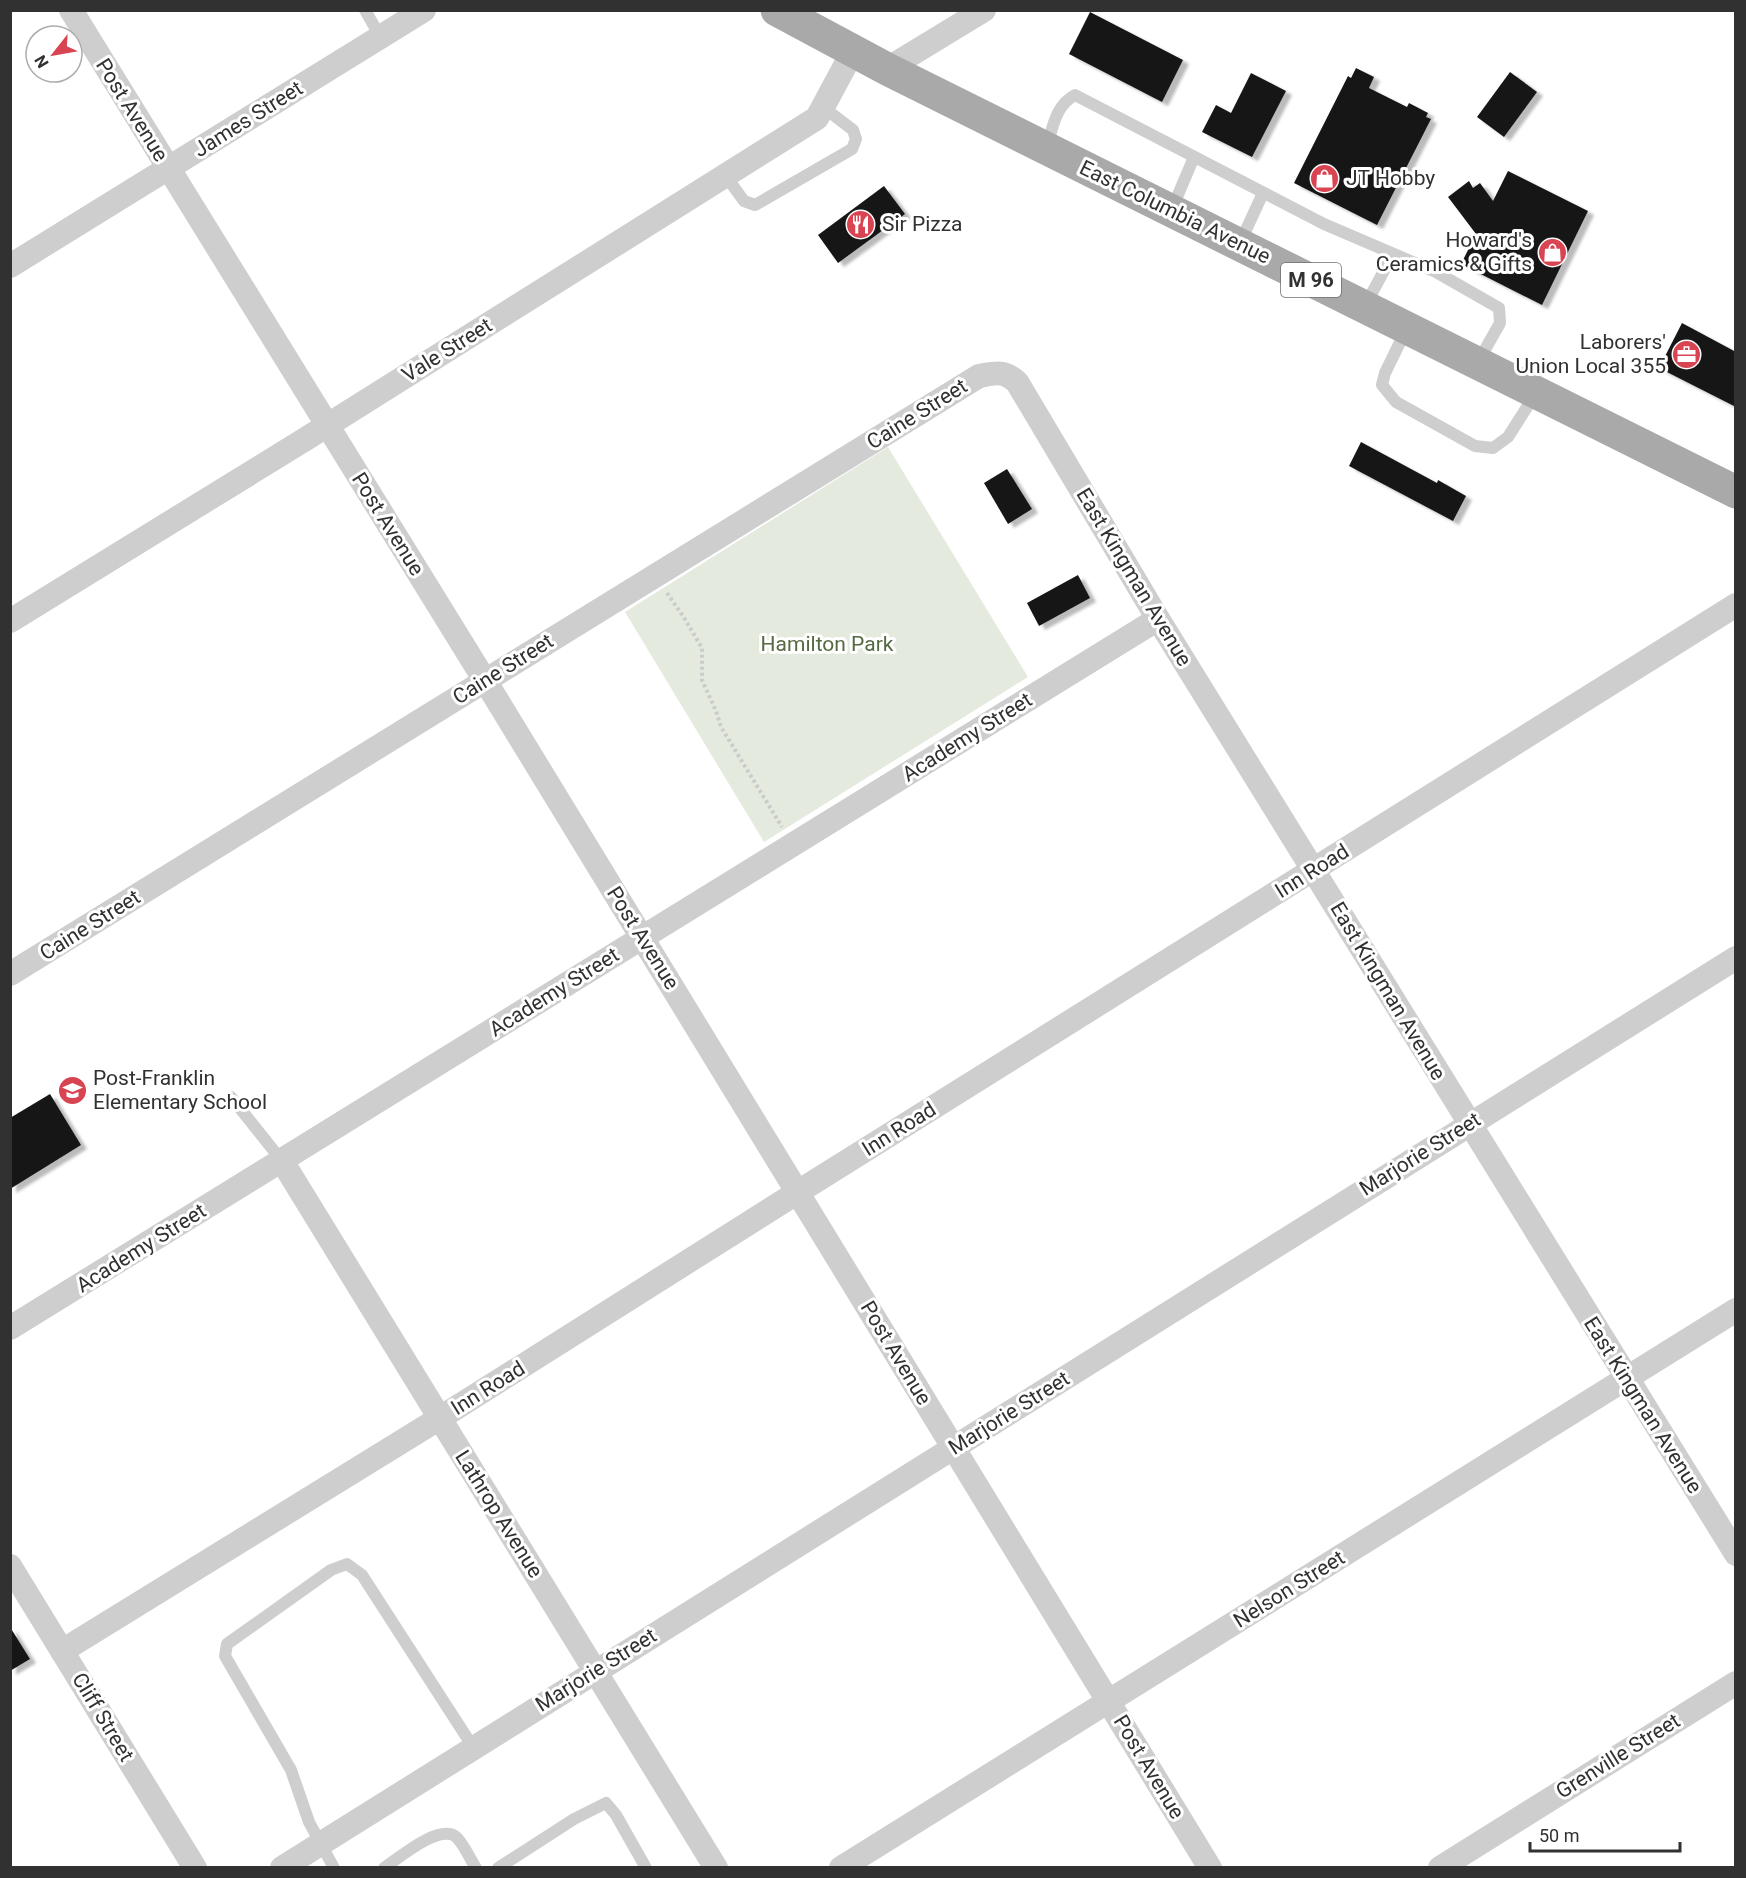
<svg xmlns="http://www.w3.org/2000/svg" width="1746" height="1878" viewBox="0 0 1746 1878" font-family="Roboto,sans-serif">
  <defs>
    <filter id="shadow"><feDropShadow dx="6" dy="4" stdDeviation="1.5" flood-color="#0004"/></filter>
  </defs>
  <rect width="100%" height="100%" fill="#fff"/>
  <!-- green -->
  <polygon fill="#e5eade" points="888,447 1028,677 764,842 625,612"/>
  <!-- building -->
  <g fill="#181818" filter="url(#shadow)">
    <polygon points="1090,12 1183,60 1162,102 1069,54"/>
    <polygon points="1356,68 1374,77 1369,88 1407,107 1409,103 1428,113 1426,117 1431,119 1377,225 1294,183 1348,76 1351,78"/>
    <polygon points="1510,72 1537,92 1504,137 1477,117"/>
    <polygon points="1251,73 1286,91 1252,157 1202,132 1216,105 1231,113"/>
    <polygon points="1508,171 1588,211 1542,305 1461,264 1476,234 1448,197 1469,181 1473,188 1480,183 1493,201"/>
    <polygon points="884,186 905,214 838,263 818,235"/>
    <polygon points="1682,323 1736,352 1736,407 1659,368"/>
    <polygon points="1361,442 1437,483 1438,480 1466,496 1453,521 1349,466"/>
    <polygon points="1007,469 1032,509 1008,524 984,483"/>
    <polygon points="1078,575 1090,598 1039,626 1027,603"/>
    <polygon points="50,1094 81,1145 10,1189 10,1118"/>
    <polygon points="10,1627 30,1659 10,1671"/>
  </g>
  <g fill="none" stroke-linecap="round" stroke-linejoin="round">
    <!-- path -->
    <polyline stroke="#cbcbcb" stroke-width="4" stroke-dasharray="3 3" stroke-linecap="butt" points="667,593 683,616 702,648 702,680 716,711 721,727 782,827"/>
    <!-- service -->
    <g stroke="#cecece" stroke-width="12">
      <polyline points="365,10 381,38"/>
      <path d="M1047 146C1053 126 1056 105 1075 95L1324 224 1436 272 1499 308 1500 323 1478 362"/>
      <polyline points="725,175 744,201 755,205 852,149 856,139 853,130 823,107"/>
      <polyline points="1172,209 1194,157"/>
      <polyline points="1240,243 1263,193"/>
      <polyline points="1365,306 1393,254"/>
      <polyline points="1406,330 1385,373 1382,385 1396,402 1475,446 1493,448 1508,437 1536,393"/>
      <polyline points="231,1097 282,1161"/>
      <polyline points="334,1868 309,1822 291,1770 225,1656 227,1644 331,1570 347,1564 362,1575 473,1747"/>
      <path d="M384 1868C399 1858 437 1825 455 1836 463 1842 470 1859 476 1868"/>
      <polyline points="498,1868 574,1819 606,1803 616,1815 646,1868"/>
    </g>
    <!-- minor -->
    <g stroke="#cecece" stroke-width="24">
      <polyline points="71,10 500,705 1210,1868"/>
      <polyline points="887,69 984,10"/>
      <polyline points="10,266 424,10"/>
      <polyline points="10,621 304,440 817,118 853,51"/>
      <path d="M10 974 979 376C996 373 1003 370 1017 382L1158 619 1736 1554"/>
      <polyline points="282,1161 716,1868"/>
      <polyline points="10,1328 1158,619"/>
      <polyline points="10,1566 195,1868"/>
      <polyline points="62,1651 440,1418 798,1192 1736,605"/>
      <polyline points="282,1868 1736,958"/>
      <polyline points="841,1868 1736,1310"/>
      <polyline points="1440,1868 1736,1683"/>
    </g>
    <!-- primary -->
    <polyline stroke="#a9a9a9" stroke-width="33" points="777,10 887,69 1736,492"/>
  </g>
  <!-- icons -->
  <defs>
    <symbol id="shop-disc" viewBox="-11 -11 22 22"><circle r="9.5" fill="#d84451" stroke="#fff"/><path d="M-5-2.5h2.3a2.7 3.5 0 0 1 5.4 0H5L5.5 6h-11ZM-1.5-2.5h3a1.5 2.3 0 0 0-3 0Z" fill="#fff"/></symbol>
    <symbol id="restaurant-disc" viewBox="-11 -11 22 22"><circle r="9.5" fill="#d84451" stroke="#fff"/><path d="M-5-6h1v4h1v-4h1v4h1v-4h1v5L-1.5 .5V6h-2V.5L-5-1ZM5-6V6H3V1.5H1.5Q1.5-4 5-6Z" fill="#fff"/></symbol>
    <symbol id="office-disc" viewBox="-11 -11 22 22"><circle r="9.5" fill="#d84451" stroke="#fff"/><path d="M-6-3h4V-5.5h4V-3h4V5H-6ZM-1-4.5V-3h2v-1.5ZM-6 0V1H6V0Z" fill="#fff"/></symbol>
    <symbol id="school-disc" viewBox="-11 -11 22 22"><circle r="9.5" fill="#d84451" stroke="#fff"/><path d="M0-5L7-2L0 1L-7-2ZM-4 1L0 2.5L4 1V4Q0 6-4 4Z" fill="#fff"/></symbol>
  </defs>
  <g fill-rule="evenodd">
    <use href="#shop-disc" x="1308" y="162" width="33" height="33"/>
    <use href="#restaurant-disc" x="844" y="208" width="33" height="33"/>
    <use href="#shop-disc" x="1536" y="236" width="33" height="33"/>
    <use href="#office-disc" x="1670" y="338" width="33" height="33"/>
    <use href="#school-disc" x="56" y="1074" width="33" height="33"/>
  </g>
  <g text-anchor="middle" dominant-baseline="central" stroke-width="6" stroke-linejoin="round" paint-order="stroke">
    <!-- shield labels -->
    <rect fill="#fff" stroke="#6f6f6f" stroke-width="1.5" x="1281" y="263" width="60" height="34" rx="4.5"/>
    <g font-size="20" font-weight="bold" fill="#313131">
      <text x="1311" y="280">M 96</text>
    </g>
    <!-- street labels -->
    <g font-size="21" fill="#313131" stroke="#fff">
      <text transform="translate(132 110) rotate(58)">Post Avenue</text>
      <text transform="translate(248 119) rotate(-32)">James Street</text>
      <text transform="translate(1175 212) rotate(26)">East Columbia Avenue</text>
      <text transform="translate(447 350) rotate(-32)">Vale Street</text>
      <text transform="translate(917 414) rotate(-32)">Caine Street</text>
      <text transform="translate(388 524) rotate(58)">Post Avenue</text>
      <text transform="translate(1134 577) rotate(59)">East Kingman Avenue</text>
      <text transform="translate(503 669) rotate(-32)">Caine Street</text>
      <text transform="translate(967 737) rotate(-32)">Academy Street</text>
      <text transform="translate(1312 871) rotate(-32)">Inn Road</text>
      <text transform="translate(90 925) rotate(-32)">Caine Street</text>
      <text transform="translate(643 938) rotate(58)">Post Avenue</text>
      <text transform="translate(1388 991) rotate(59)">East Kingman Avenue</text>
      <text transform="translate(554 992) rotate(-32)">Academy Street</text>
      <text transform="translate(899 1129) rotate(-32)">Inn Road</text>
      <text transform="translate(1420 1154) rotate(-32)">Marjorie Street</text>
      <text transform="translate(141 1248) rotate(-32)">Academy Street</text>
      <text transform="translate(896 1353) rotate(59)">Post Avenue</text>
      <text transform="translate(488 1388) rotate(-32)">Inn Road</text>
      <text transform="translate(1643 1405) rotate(58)">East Kingman Avenue</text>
      <text transform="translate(1009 1413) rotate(-32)">Marjorie Street</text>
      <text transform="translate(499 1514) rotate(58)">Lathrop Avenue</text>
      <text transform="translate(1289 1589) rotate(-32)">Nelson Street</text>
      <text transform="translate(596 1670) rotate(-32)">Marjorie Street</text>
      <text transform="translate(103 1717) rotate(59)">Cliff Street</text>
      <text transform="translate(1618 1756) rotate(-32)">Grenville Street</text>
      <text transform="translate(1149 1767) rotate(59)">Post Avenue</text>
    </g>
    <!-- poi labels -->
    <g font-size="21" fill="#313131" stroke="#fff" text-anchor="start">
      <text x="1346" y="178">JT Hobby</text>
      <text x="882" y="224">Sir Pizza</text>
      <text x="1532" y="240" text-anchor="end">Howard's<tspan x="1532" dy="24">Ceramics &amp; Gifts</tspan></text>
      <text x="1666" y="342" text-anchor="end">Laborers'<tspan x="1666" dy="24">Union Local 355</tspan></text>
      <text x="93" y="1078">Post-Franklin<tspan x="93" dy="24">Elementary School</tspan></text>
    </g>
    <!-- park labels -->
    <g font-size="21" fill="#556a42" stroke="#fff">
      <text x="827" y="644">Hamilton Park</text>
    </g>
  </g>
  <!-- border -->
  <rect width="1746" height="1878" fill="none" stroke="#313131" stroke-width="24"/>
  <!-- north arrow -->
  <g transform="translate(54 54) rotate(239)"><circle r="28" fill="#ffffff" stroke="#adadad" stroke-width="1.5"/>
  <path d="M0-4.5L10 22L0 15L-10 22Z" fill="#d84451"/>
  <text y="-9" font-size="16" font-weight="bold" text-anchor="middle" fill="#313131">N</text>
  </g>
  <!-- scale -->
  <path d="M1530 1842v9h150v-9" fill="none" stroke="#313131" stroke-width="3"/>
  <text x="1539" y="1842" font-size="18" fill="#313131" stroke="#ffffff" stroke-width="4.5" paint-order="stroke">50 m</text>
</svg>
